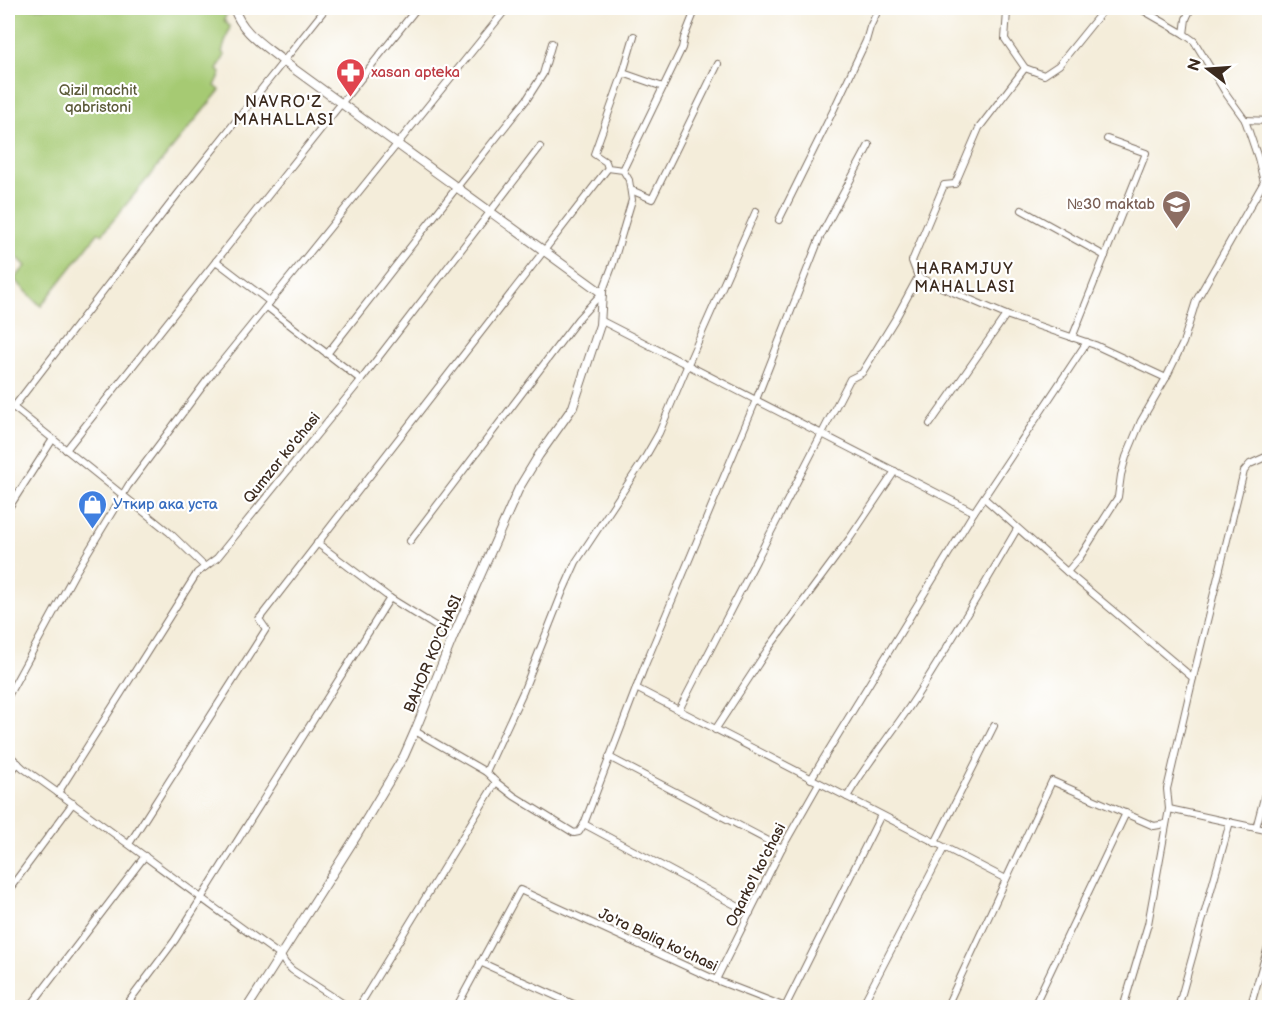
<svg xmlns="http://www.w3.org/2000/svg" width="1277" height="1015" viewBox="0 0 1277 1015" font-family="'Balsamiq Sans',sans-serif">
  <rect width="100%" height="100%" fill="#fff"/>
  <filter id="ink" filterUnits="userSpaceOnUse"><feTurbulence type="fractalNoise" baseFrequency=".0167" numOctaves="2"/><feDisplacementMap in="SourceGraphic" scale="12" xChannelSelector="R" yChannelSelector="G"/><feConvolveMatrix kernelMatrix="1 2 1 2 8 2 1 2 1" color-interpolation-filters="sRGB"/></filter>
  <filter id="wash" filterUnits="userSpaceOnUse"><feTurbulence type="fractalNoise" baseFrequency=".008" numOctaves="4" result="noise"/><feDisplacementMap in="SourceGraphic" scale="24" xChannelSelector="R" yChannelSelector="G"/><feGaussianBlur stdDeviation="1.35" result="paint"/><feColorMatrix in="noise" values="0 0 0 0 0 0 0 0 0 0 0 0 0 0 0 0 0 1.4 0 .05"/><feComposite in="paint" operator="in"/></filter>
  <g filter="url(#wash)">
    <rect width="100%" height="100%" fill="#f4edda"/>
    <!-- green -->
    <polygon fill="#a6ca73" stroke="#707a48" stroke-width="1.5" points="8,8 229,8 224,20 230,27 222,52 225,55 217,70 221,73 215,86 220,90 102,234 99,232 41,306 14,279 26,266 8,248"/>
  </g>
  <g filter="url(#ink)">
    <g fill="none" stroke-linecap="round" stroke-linejoin="round">
      <defs>
        <g id="minor">
          <polyline points="902,8 920,11 933,9 934,8"/>
          <polyline points="1002,8 1007,12 1005,39 1025,68 1044,75 1059,65 1105,8"/>
          <polyline points="1139,8 1184,34 1186,19 1191,8"/>
          <polyline points="623,73 663,87"/>
          <polyline points="1245,120 1270,121"/>
          <polyline points="623,170 682,48 684,38 696,8"/>
          <polyline points="631,190 652,199 718,64"/>
          <polyline points="1022,210 1105,256"/>
          <polyline points="779,220 833,111 866,41 870,27 879,8"/>
          <polyline points="216,261 270,302"/>
          <polyline points="918,277 1006,315 1095,345 1166,378"/>
          <polyline points="267,307 361,380"/>
          <polyline points="600,320 974,512"/>
          <polyline points="1072,338 1146,153 1107,139"/>
          <polyline points="327,354 457,187 527,99 543,74 552,43"/>
          <polyline points="8,403 170,533 205,567"/>
          <polyline points="13,408 177,195 326,8"/>
          <polyline points="930,424 1006,315"/>
          <polyline points="66,450 417,8"/>
          <polyline points="984,498 1067,572 1193,678 1167,789 1169,809 1148,924 1123,1008"/>
          <polyline points="8,509 53,439"/>
          <polyline points="410,541 578,319 602,293 613,264 632,200 629,180 623,170 608,168 606,162 594,154 623,73 634,36"/>
          <polyline points="317,543 390,598 453,637"/>
          <polyline points="1067,572 1080,557 1118,497 1121,475 1126,457 1141,421 1166,378 1183,343 1196,301 1264,182 1258,158 1245,120 1227,95 1194,41 1184,34"/>
          <polyline points="1193,678 1244,471 1250,464 1270,455"/>
          <polyline points="636,688 1006,879"/>
          <polyline points="8,696 74,575 128,486 211,375 507,8"/>
          <polyline points="679,710 850,379 862,373 897,316 918,277 912,261 944,185 955,184 979,128 1025,68"/>
          <polyline points="715,730 768,649 850,538 895,471"/>
          <polyline points="415,731 486,772 496,782 514,796 574,833 579,832 584,824 645,665 756,400 820,237 869,145"/>
          <path d="M8 754 23 768C110 829 194 894 281 956L285 963 292 970 350 1008"/>
          <polyline points="609,757 782,848"/>
          <polyline points="486,772 523,692 563,591 576,562 643,461 659,433 688,364 756,211"/>
          <polyline points="8,776 18,763"/>
          <polyline points="811,779 974,512 1087,342"/>
          <polyline points="58,793 197,573 217,558 361,380 540,147"/>
          <path d="M847 797C866 764 891 735 912 703 949 646 983 587 1017 529"/>
          <polyline points="1169,809 1270,831"/>
          <polyline points="584,824 750,913"/>
          <polyline points="1256,828 1270,775"/>
          <polyline points="935,843 994,726"/>
          <polyline points="129,844 266,629 259,619 608,168"/>
          <polyline points="8,891 73,803"/>
          <polyline points="480,962 582,1008"/>
          <polyline points="716,980 782,848 819,783"/>
          <polyline points="785,1007 881,815"/>
          <polyline points="29,1008 145,856"/>
          <polyline points="124,1008 175,940 390,598"/>
          <polyline points="358,1008 496,782"/>
          <polyline points="456,1008 520,890 716,980 788,1008"/>
          <polyline points="861,1008 944,848"/>
          <polyline points="946,1008 1052,781 1154,826 1166,824"/>
          <polyline points="1033,1008 1126,813"/>
          <polyline points="1178,1008 1230,822"/>
          <polyline points="1250,1008 1270,940"/>
        </g>
        <path id="tertiary" d="M234 8C242 33 264 45 283 61L602 293 600 325 573 407 539 455 519 488 453 637 415 731 404 756 357 835 247 1008"/>
      </defs>
      <!-- minor casing -->
      <use href="#minor" stroke="#7c6e60" stroke-width="8"/>
      <!-- tertiary casing -->
      <use href="#tertiary" stroke="#7c6e60" stroke-width="10"/>
      <!-- minor -->
      <use href="#minor" stroke="#fff" stroke-width="6"/>
      <!-- tertiary -->
      <use href="#tertiary" stroke="#fff" stroke-width="8"/>
    </g>
  </g>
  <!-- icons -->
  <defs>
    <symbol id="pharmacy-pin" viewBox="-11 -11 22 30"><path d="M0 17L-7.5 6A9.5 9.5 0 1 1 7.5 6Z" fill="#e0444e" stroke="#fff"/><path d="M-2-6h4v4h4v4h-4v4h-4v-4h-4v-4h4Z" fill="#fff"/></symbol>
    <symbol id="school-pin" viewBox="-11 -11 22 30"><path d="M0 17L-7.5 6A9.5 9.5 0 1 1 7.5 6Z" fill="#8d6e63" stroke="#fff"/><path d="M0-5L7-2L0 1L-7-2ZM-4 1L0 2.5L4 1V4Q0 6-4 4Z" fill="#fff"/></symbol>
    <symbol id="shop-pin" viewBox="-11 -11 22 30"><path d="M0 17L-7.5 6A9.5 9.5 0 1 1 7.5 6Z" fill="#3f7fe0" stroke="#fff"/><path d="M-5-2.5h2.3a2.7 3.5 0 0 1 5.4 0H5L5.5 6h-11ZM-1.5-2.5h3a1.5 2.3 0 0 0-3 0Z" fill="#fff"/></symbol>
  </defs>
  <g fill-rule="evenodd">
    <use href="#pharmacy-pin" x="334" y="56" width="33" height="45"/>
    <use href="#school-pin" x="1160" y="188" width="33" height="45"/>
    <use href="#shop-pin" x="76" y="488" width="33" height="45"/>
  </g>
  <g text-anchor="middle" dominant-baseline="central" stroke-width="4.5" stroke-linejoin="round" paint-order="stroke">
    <!-- health labels -->
    <g font-size="15" fill="#be3a42" stroke="#fff" text-anchor="start">
      <text x="371" y="72">xasan apteka</text>
    </g>
    <!-- park labels -->
    <g font-size="15" fill="#5b5a38" stroke="#fff">
      <text x="98" y="90">Qizil machit<tspan x="98" dy="17">qabristoni</tspan></text>
    </g>
    <!-- education labels -->
    <g font-size="15" fill="#785e54" stroke="#fff" text-anchor="end">
      <text x="1155" y="204">№30 maktab</text>
    </g>
    <!-- street labels -->
    <g font-size="15" fill="#3b2a1e" stroke="#fff">
      <text transform="translate(282 458) rotate(-51)">Qumzor ko'chasi</text>
      <text transform="translate(433 654) rotate(-67)">BAHOR KO'CHASI</text>
      <text transform="translate(756 875) rotate(-63)">Oqarko'l ko'chasi</text>
      <text transform="translate(658 940) rotate(25)">Jo'ra Baliq ko'chasi</text>
    </g>
    <!-- shop labels -->
    <g font-size="15" fill="#366cbe" stroke="#fff" text-anchor="start">
      <text x="113" y="504">Уткир ака уста</text>
    </g>
    <!-- neighbourhood labels -->
    <g font-size="16" letter-spacing="1.5" fill="#3b2a1e" stroke="#fff">
      <text x="284" y="102">NAVRO'Z<tspan x="284" dy="18">MAHALLASI</tspan></text>
      <text x="965" y="269">HARAMJUY<tspan x="965" dy="18">MAHALLASI</tspan></text>
    </g>
  </g>
  <!-- margin -->
  <rect width="1277" height="1015" fill="none" stroke="#fff" stroke-width="30"/>
  <!-- north arrow -->
  <g transform="translate(1208 69) rotate(287)" stroke="#ffffff" stroke-width="4.5" paint-order="stroke">
  <path d="M0-4.5L10 22L0 15L-10 22Z" fill="#3b2a1e"/>
  <text y="-9" font-size="16" font-weight="bold" text-anchor="middle" fill="#3b2a1e">N</text>
  </g>
</svg>
